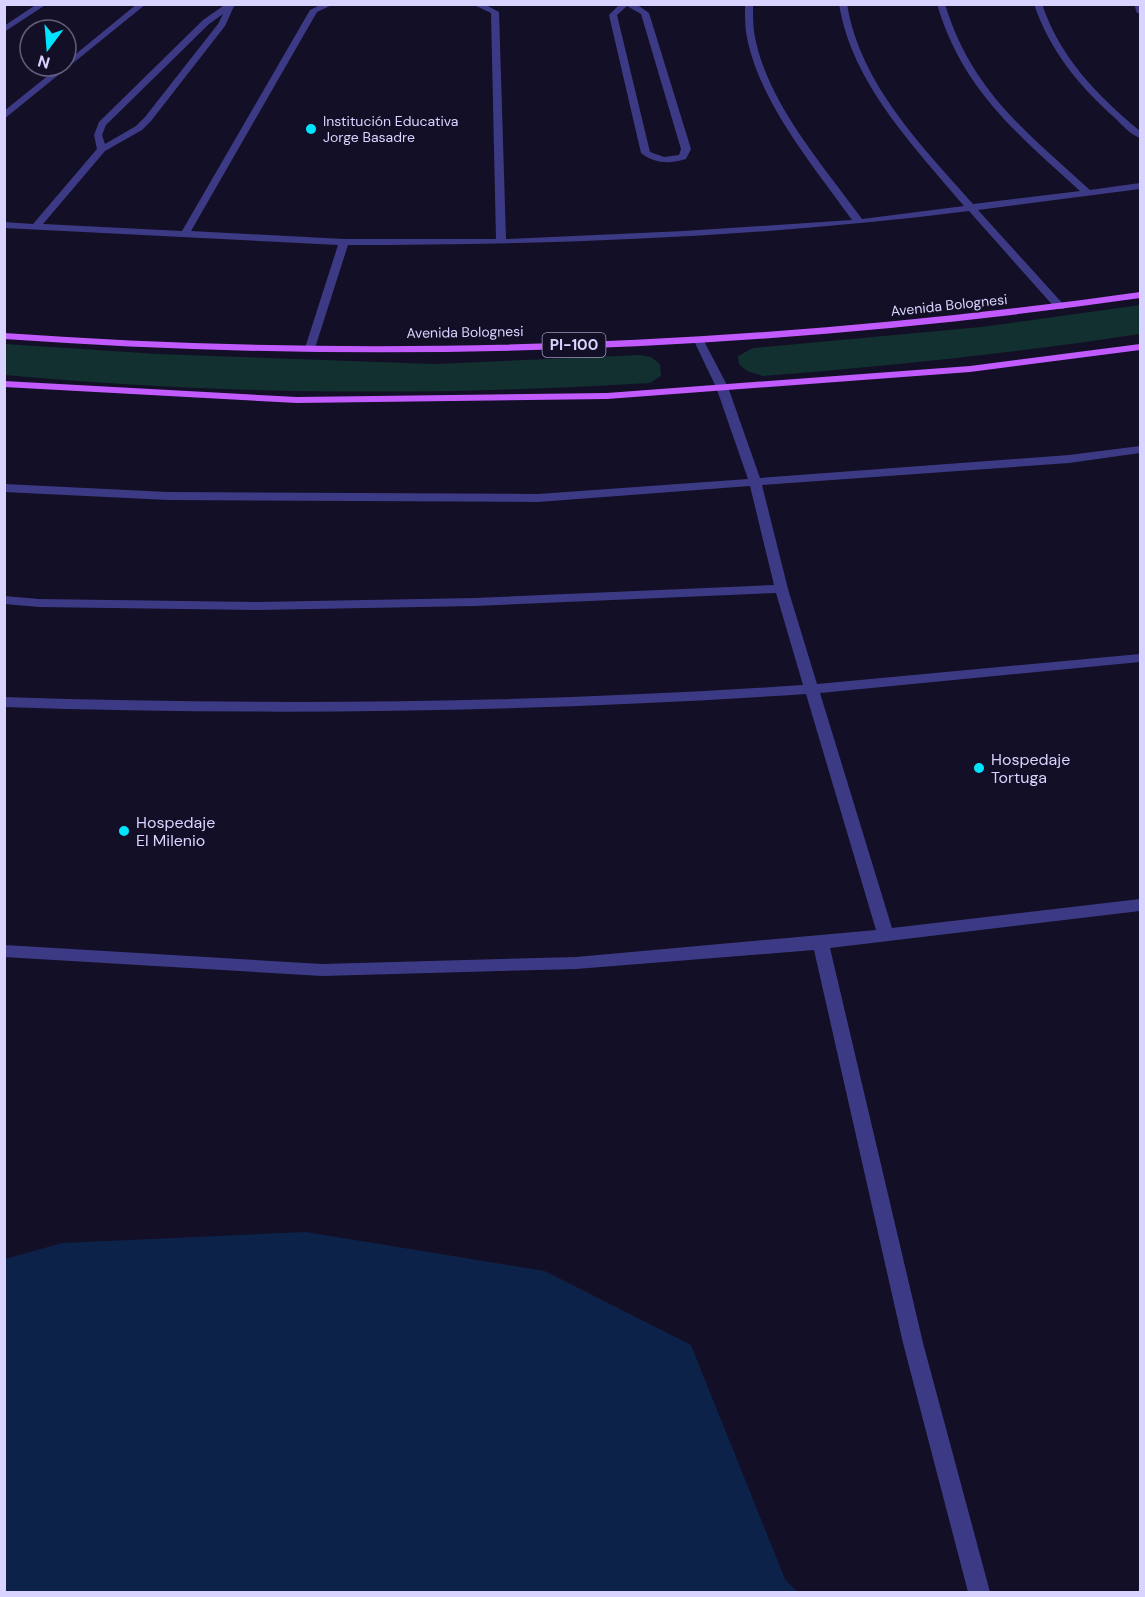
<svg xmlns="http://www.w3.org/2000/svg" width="1145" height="1597" viewBox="0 0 1145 1597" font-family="'DM Sans',sans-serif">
<rect width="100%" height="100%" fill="#130f26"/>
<g fill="#12302f">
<path d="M1140,305V334C1015,353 890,366 763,376L747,371L739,364L738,356L753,348L981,327Z"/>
<path d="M5,344L159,354L434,364L640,355L651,357L660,364L661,376L650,383C435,396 219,395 5,375Z"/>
</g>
<polygon fill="#0c2248" points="306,1232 545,1271 691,1345 785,1579 797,1592 5,1592 5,1259 62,1243"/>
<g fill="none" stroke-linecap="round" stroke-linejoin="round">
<g fill="#3d3a85" fill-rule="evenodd">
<polygon points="37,4 47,4 4,32 4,26"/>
<polygon points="137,4 146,4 4,119 4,111 60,66 66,66 66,62"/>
<path d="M226,4H235L225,26L151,121L142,130L105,151L43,224L182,231L310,10L322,4H334L317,12L191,231L344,239H496L491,13L472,4H484L499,12L506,239L684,231L852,220C813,165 757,100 746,32C745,23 745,14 745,4H753C753,14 753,23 754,32C765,100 822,164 862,219L964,206C914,146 852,84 839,4H847C860,84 922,146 973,204L1080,191C1017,134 962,89 937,4H945C971,90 1026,132 1090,190L1140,183V189L978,210L1064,305V309H1056L969,211C763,237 556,245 348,245L315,348L310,351L305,348L338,245L4,228V222L33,224L97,149L94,135L99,122L203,20ZM223,14L218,24L145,117L136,126L105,144L102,135L106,125L209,24Z"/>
<path d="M620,4H636L649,13L691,149L686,159C670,164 655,164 641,153L609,15ZM627,6L641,14L681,149L679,155L664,157L650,152L617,15Z"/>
<path d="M1034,4H1042C1060,58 1098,96 1140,131V138C1131,135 1122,125 1115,118C1079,86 1050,51 1034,4Z"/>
<polygon points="1134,4 1140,4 1140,13 1137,13"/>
<path d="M699,338L704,341L728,387L760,478L1069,455L1140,446V453L1069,463L762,485L788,589L817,684L1140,654V662L820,693L892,928L1140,899V911L830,948L923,1343L990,1592H968L903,1343L814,950L576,969L322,976L4,957V945L322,964L576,957L876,930L806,694C539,712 272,716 4,707V697C271,706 537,703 803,685L776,593L475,606L257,610L39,607L4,604V596L39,599L257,602L475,598L774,585L750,486L538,502L168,500L4,492V484L168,492L538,494L748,479L716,387L694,341Z"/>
</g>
<g fill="#c25bff" fill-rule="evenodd">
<path d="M1140,292V298C765,352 383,366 4,339V333C383,360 765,345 1140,292Z"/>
<polygon points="1140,344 1140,350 970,372 607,399 297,403 4,387 4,381 297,397 607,393 970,366"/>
</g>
</g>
<g fill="#00e5ff" stroke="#130f26" stroke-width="2">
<circle cx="311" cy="129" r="6"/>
<circle cx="979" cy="768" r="6"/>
<circle cx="124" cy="831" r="6"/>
</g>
<g text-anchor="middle" stroke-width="4.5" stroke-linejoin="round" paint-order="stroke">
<g font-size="14" fill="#d9d4ff" stroke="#130f26" text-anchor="start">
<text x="323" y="126">Institución Educativa<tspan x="323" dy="16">Jorge Basadre</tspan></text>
</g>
<g font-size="14" fill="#d9d4ff" stroke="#130f26">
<text transform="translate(949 305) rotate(-6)" y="5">Avenida Bolognesi</text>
<text transform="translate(465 332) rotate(-1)" y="5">Avenida Bolognesi</text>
</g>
<rect fill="#130f26" stroke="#9e99be" stroke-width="1.5" x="542.5" y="333" width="63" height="24" rx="4.5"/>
<g font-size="15" font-weight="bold" fill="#d9d4ff">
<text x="574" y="350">PI-100</text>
</g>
<g font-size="16" fill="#d9d4ff" stroke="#130f26" text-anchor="start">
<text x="991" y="765">Hospedaje<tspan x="991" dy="18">Tortuga</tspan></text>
<text x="136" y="828">Hospedaje<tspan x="136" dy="18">El Milenio</tspan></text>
</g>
</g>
<rect width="1145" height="1597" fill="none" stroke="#d9d4ff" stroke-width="12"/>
<g transform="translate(48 48) rotate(196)"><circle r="28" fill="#130f26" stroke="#625e7d" stroke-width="1.5"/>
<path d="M0-4.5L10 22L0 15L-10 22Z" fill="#00e5ff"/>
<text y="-9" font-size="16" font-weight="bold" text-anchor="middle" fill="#d9d4ff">N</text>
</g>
</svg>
